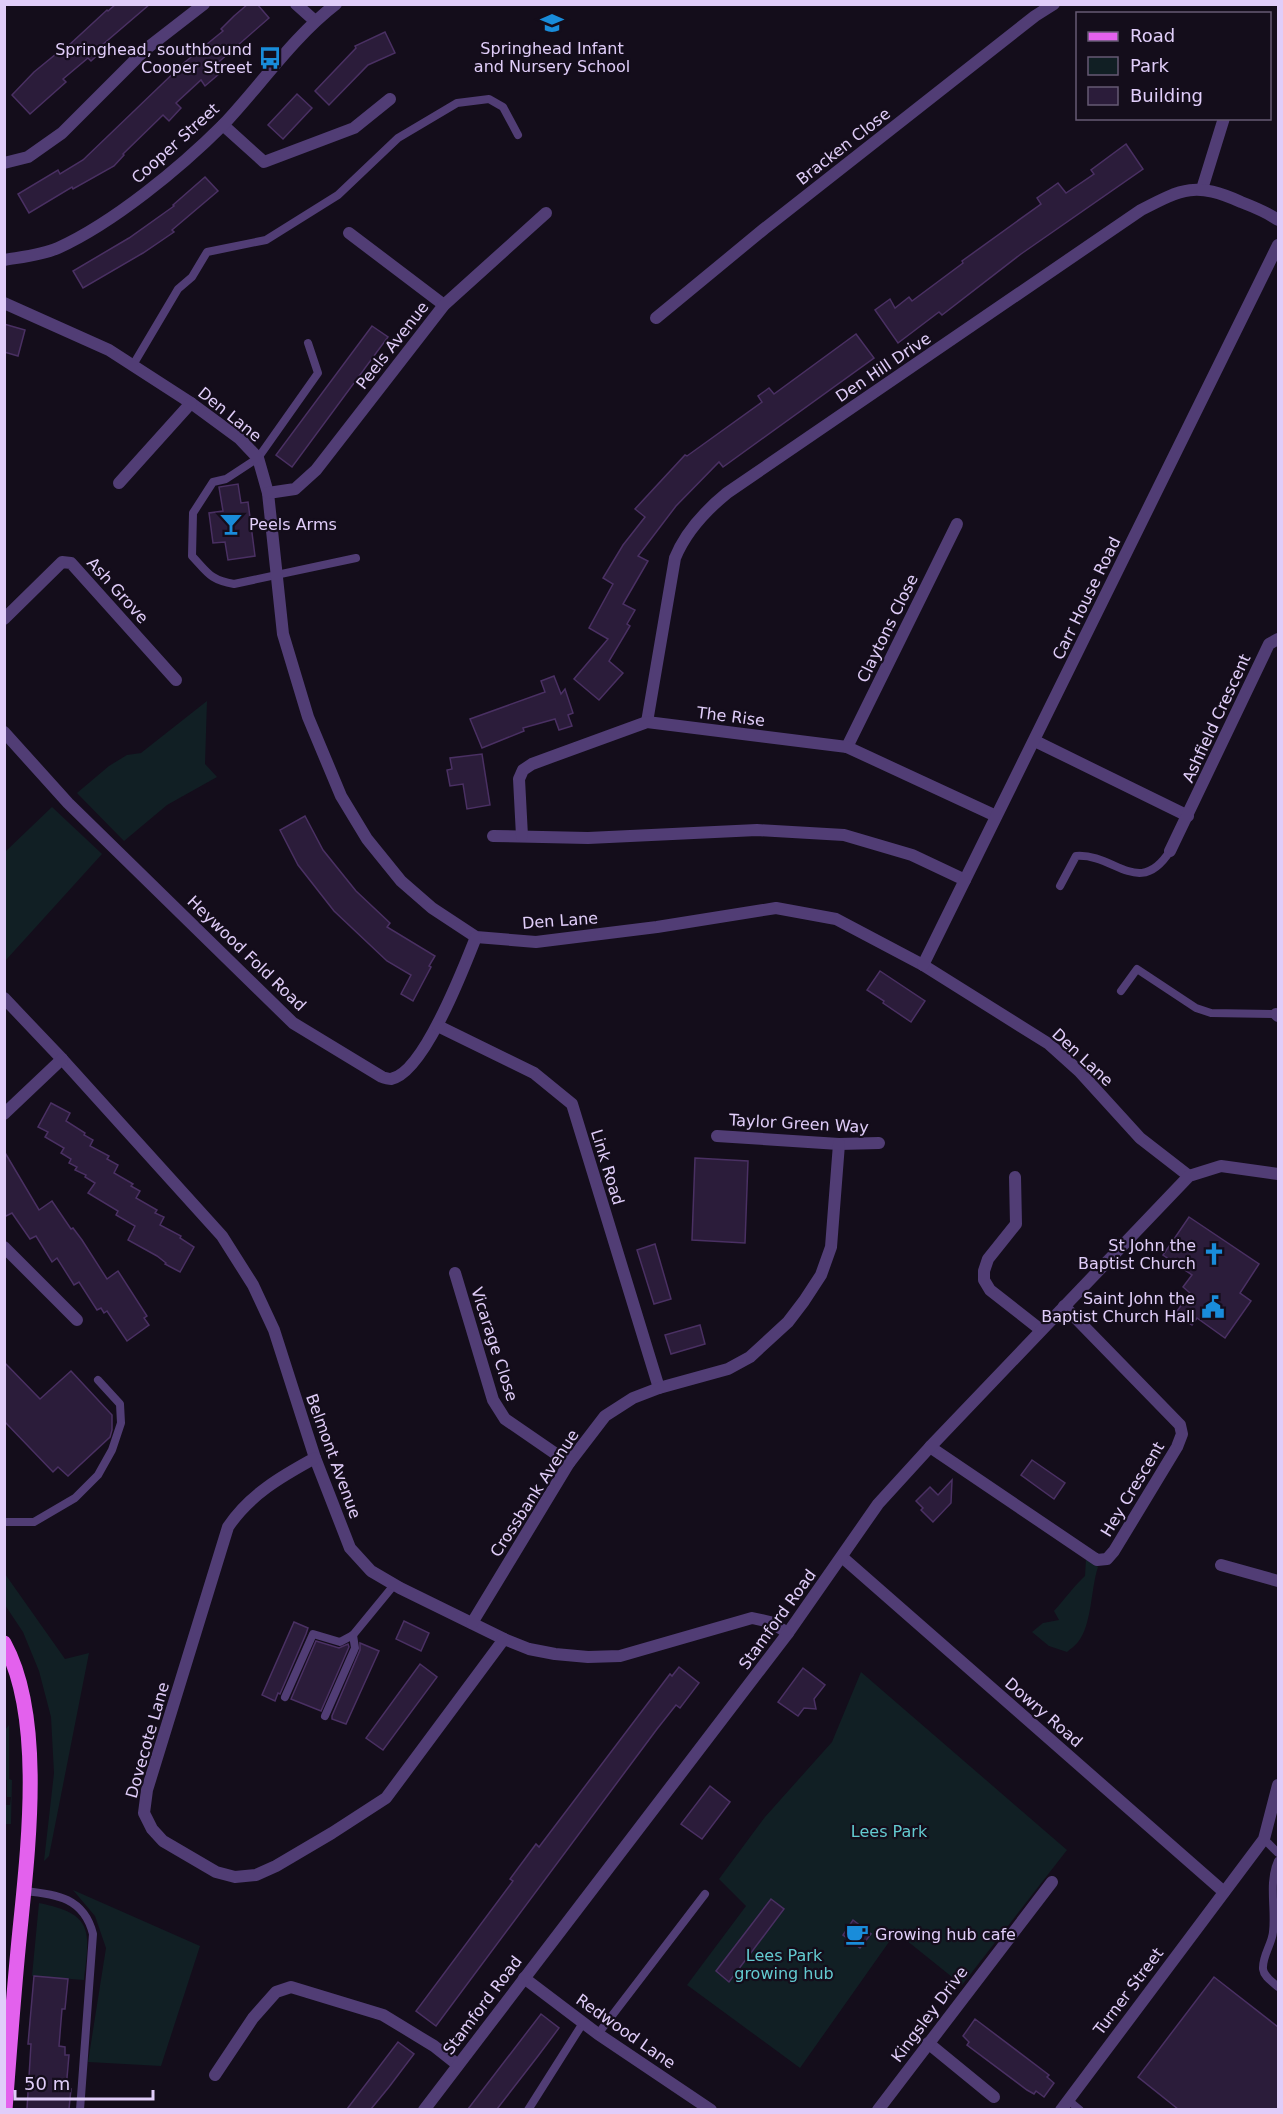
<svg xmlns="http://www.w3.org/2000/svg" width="1283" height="2114" viewBox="0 0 1283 2114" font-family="'DejaVu Sans',sans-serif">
<rect width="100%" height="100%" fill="#140d1b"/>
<g fill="#111f24">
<polygon points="207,701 205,764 217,777 167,805 124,841 77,793 109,766 127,755 141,753"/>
<polygon points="52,807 102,854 5,961 5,852"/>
<path d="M1086,1559L1098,1567C1091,1587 1092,1625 1078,1642C1075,1646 1070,1649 1067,1652L1049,1646L1032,1632L1043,1623L1059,1620L1054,1611C1065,1599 1073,1587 1085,1576Z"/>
<polygon points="5,1574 65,1659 89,1653 49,1856 44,1861 54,1773 51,1717 39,1671 23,1632 5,1605"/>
<polygon points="861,1672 1067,1850 962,1985 896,1932 800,2068 687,1985 746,1906 719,1879 765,1817 832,1742"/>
<polygon points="9,1725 9,1779 12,1780 11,1824 4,1824 6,1805 10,1805 11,1797 7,1797 7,1780 4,1779 5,1730"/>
<polygon points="73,1890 200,1946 161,2066 88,2062 106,1948 95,1916"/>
<path d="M39,1903C94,1914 90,1931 84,1980L32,1976Z"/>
</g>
<g fill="#2b1c3a" stroke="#4a3063" stroke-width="1.5">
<polygon points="116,4 150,4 101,46 104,49 91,61 88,58 63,79 66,82 30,114 12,95 34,72 67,45 68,46 107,10 108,11"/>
<polygon points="248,4 257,4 269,18 213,67 219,74 205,86 201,80 176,103 181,108 169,121 163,115 123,154 124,155 114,166 73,189 72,187 29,213 18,194 58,170 60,174 83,160 185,62 223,31 221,29 234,16"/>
<polygon points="385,32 395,53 368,65 329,105 315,91 356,48 355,46"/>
<polygon points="297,94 312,108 283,139 268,125"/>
<polygon points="1126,144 1143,169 1021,254 942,315 939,312 898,343 875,310 890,299 895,308 909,297 912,301 963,263 962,261 1041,204 1037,198 1058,183 1066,193 1094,174 1091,170"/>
<polygon points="205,177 218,191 172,230 174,232 143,253 83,288 73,271 129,238 174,206 173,205"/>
<polygon points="4,324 25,330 18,356 4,352"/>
<polygon points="372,326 388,337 292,467 276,455"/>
<polygon points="856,334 874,358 723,467 719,462 676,506 638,556 648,561 623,604 635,610 627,624 630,626 609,661 623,673 599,700 574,679 608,639 589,628 613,584 603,578 623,545 645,517 635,509 685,455 687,456 762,402 758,396 769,388 774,394"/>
<polygon points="238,484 241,503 248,502 255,556 228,560 225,542 213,543 209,513 223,511 219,487"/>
<polygon points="554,676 561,694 565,689 573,713 568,715 572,726 559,730 555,719 523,728 524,731 482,748 470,719 545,692 541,681"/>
<polygon points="482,754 490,805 467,809 463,784 450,786 447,770 452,769 450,758"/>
<polygon points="305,816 323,850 356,891 390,923 387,927 435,956 429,966 431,967 413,1001 401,994 411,975 387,961 334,911 298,865 280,830"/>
<polygon points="880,971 925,1001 911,1022 883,1003 884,1001 867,990"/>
<polygon points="51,1103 70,1113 66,1121 85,1133 84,1135 93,1140 90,1146 109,1156 107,1159 118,1165 114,1173 133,1184 131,1186 140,1191 136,1198 157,1210 155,1213 164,1217 160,1225 181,1236 180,1238 194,1247 180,1272 165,1264 166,1263 157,1256 128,1240 135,1226 116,1215 118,1211 88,1193 95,1183 85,1177 86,1175 75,1170 77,1167 69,1163 71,1159 61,1153 64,1148 45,1137 48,1132 38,1127"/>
<polygon points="4,1151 39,1210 52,1201 71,1229 73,1228 82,1240 107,1279 118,1271 147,1316 144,1318 149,1325 127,1341 107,1311 104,1313 101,1308 97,1310 79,1282 74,1285 57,1258 52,1262 36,1236 30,1239 12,1213 4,1217"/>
<polygon points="695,1158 748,1161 745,1243 692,1240"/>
<polygon points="1189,1217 1259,1264 1240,1293 1251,1301 1225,1338 1197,1318 1192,1325 1175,1314 1190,1293 1183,1287 1192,1275 1163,1255"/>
<polygon points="655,1244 671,1299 654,1304 637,1250"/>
<polygon points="700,1325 705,1344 671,1354 665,1335"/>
<polygon points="4,1362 40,1399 71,1371 112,1415 112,1430 110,1437 68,1476 58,1467 53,1472 4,1421"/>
<polygon points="1032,1460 1065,1483 1054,1499 1021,1475"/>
<polygon points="952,1480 951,1503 933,1522 921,1510 923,1508 916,1501 930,1487 938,1495"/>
<polygon points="404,1621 429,1633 421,1651 396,1639"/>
<polygon points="294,1622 308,1628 306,1634 280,1694 278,1693 275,1701 262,1695"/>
<polygon points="316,1641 339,1648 348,1644 349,1647 321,1711 291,1699"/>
<polygon points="360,1643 379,1651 346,1724 332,1719 332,1716 360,1650"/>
<polygon points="420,1664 437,1677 383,1750 366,1738"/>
<polygon points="679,1667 699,1683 680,1708 676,1705 657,1729 436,2026 416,2011 513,1881 510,1879 536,1844 539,1847 670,1674 672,1676"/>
<polygon points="803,1668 825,1685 814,1699 816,1709 804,1708 798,1716 778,1702"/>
<polygon points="710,1786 730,1802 702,1839 681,1824"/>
<polygon points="771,1899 784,1909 729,1982 716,1971"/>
<polygon points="853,1920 871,1934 860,1948 843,1935"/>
<polygon points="34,1976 68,1979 65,2009 62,2009 59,2046 65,2047 65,2055 69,2055 66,2089 71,2089 69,2109 27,2109 31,2044 28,2044"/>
<polygon points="1214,1977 1278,2027 1278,2109 1178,2109 1138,2077"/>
<polygon points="541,2014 559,2028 538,2056 497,2109 468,2109"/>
<polygon points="975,2019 1049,2075 1047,2077 1054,2083 1044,2097 1036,2091 1034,2094 1027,2090 967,2045 969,2042 963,2036"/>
<polygon points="398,2042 414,2054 389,2087 371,2109 347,2109"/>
</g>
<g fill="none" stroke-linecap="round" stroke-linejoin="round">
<g stroke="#513d75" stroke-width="8">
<path d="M308,343L318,373L258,458L226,479L213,482L193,513L192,556C208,573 210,580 234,584L356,558"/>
<polyline points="133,365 178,289 192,277 207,252 266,240 338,195 398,138 457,103 489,99 503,107 518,135"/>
<path d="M1060,886L1076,856C1115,853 1139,899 1170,851"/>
<polyline points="1121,991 1137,969 1196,1008 1211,1013 1276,1014"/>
<polyline points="4,1522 34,1522 75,1498 98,1475 112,1450 121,1423 120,1404 98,1380"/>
<polyline points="285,1697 313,1634 340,1642 353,1635 394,1585"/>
<polyline points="325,1716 355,1648 353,1635"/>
<polyline points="1264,1839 1278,1853"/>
<path d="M1278,1861C1268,1883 1276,1909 1273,1932C1272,1944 1262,1956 1263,1969C1264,1977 1273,1982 1278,1987"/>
<path d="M24,1891C57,1894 84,1898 93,1934L80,2110"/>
<polyline points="598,2034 705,1894"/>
<polyline points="1068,2100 1080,2110"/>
<polyline points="528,2110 583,2023"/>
</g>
<g stroke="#513d75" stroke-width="12">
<polyline points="296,4 315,21"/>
<polyline points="223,125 264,162 354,128 390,99"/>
<polyline points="4,163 28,157 62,133 146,49 204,4"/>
<polyline points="1202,189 1224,118"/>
<polyline points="349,233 444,305"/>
<polyline points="4,303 109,350 191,403 240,439 258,458 268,493 283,634 308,717 341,796 367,839 401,881 432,908 476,937 536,942 657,927 776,908 836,919 923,965 1049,1044 1079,1071 1140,1138 1189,1176"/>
<polyline points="656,318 764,229 1035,16 1054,4"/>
<polyline points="119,483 191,403"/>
<polyline points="268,493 295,489 316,470 444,305 546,213"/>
<polyline points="4,619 62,562 71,563 176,680"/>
<path d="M647,722L675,558C686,531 705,511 727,493L1141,210C1183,188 1196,182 1241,202C1254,207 1267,212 1278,220"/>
<path d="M4,732L68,803L293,1023L382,1077C384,1078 390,1079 391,1079C424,1073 464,967 476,937"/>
<polyline points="1035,741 1188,816"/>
<polyline points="847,747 957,524"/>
<polyline points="493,836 588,838 757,830 844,835 912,855 965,880"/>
<polyline points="522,836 519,779 523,770 532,764 647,722 847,747 996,816"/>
<polyline points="1170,851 1269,644 1278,639"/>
<polyline points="923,965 1278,245"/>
<polyline points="4,998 62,1059 222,1236 253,1285 274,1330 315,1458 350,1548 371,1571 400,1588 504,1639 529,1649 555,1654 588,1657 620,1656 752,1618 770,1622 788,1633"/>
<polyline points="1276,1014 1278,1016"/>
<polyline points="438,1026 534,1073 572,1104 659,1388"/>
<polyline points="4,1114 62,1059"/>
<polyline points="717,1136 839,1144 879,1143"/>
<polyline points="1015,1177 1016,1224 988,1259 984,1271 984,1280 990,1290 1041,1330"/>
<polyline points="4,1247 77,1320"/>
<polyline points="455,1273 493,1400 505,1419 569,1463"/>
<polyline points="930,1447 1097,1560 1107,1559 1114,1551 1177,1447 1182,1434 1180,1425 1064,1306"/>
<path d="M315,1458C282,1476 249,1495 228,1527L147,1790L144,1813L152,1829L163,1841L216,1872L235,1877L256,1875L276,1866L332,1833L386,1798L504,1639"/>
<polyline points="842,1557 1224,1892"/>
<polyline points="1221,1565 1278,1581"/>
<polyline points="472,1623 569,1463 605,1416 633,1398 659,1388 728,1369 750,1357 788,1322 804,1301 821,1275 831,1247 839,1144"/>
<polyline points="524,1978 598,2034 711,2110"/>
<polyline points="928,2043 994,2097"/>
<polyline points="215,2075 253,2018 276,1992 291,1987 383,2015 434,2046 458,2065"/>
<polyline points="878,2110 1052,1882"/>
<polyline points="1061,2110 1264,1839 1278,1785"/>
</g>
<g stroke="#513d75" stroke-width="12">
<path d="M4,260C21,257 42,255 58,248C113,223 180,168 223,125C261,85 292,38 336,4"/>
<polyline points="424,2110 788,1633 878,1504 930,1447 1189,1176 1221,1166 1278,1174"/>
</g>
<path stroke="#e361ed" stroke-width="15" d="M4,1643C47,1721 26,1864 18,1950C13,2003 9,2056 5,2110"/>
</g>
<defs>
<g id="school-bare" transform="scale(1.8)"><path d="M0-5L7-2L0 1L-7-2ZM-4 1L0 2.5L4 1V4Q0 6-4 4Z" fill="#198cda" stroke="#140d1b" stroke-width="2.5" paint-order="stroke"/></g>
<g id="bus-bare" transform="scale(1.8)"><path d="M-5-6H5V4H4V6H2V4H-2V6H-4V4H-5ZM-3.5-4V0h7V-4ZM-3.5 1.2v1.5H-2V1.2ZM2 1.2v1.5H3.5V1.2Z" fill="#198cda" stroke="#140d1b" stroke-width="2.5" paint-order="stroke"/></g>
<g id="bar-bare" transform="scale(1.8)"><path d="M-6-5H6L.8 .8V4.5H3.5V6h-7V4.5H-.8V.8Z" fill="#198cda" stroke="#140d1b" stroke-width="2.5" paint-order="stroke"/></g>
<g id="church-bare" transform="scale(1.8)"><path d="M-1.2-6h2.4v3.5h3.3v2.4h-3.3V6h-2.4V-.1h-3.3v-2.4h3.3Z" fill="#198cda" stroke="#140d1b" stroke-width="2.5" paint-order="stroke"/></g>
<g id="civic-bare" transform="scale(1.8)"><path d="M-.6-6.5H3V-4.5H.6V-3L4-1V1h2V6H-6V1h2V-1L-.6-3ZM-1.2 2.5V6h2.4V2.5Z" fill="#198cda" stroke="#140d1b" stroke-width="2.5" paint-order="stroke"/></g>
<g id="cafe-bare" transform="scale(1.8)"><path d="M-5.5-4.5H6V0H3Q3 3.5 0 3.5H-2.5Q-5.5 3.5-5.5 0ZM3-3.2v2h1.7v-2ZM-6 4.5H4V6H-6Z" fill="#198cda" stroke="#140d1b" stroke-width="2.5" paint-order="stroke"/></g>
</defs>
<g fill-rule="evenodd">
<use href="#school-bare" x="552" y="23"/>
<use href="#bus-bare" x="270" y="58"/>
<use href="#bar-bare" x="231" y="524"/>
<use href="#church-bare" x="1214" y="1254"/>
<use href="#civic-bare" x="1213" y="1307"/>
<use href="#cafe-bare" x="857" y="1934"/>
</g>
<g text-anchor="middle" stroke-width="4.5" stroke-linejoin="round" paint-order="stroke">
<g font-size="16" fill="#e0cdf9" stroke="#140d1b" text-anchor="end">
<text x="552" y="54" text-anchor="middle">Springhead Infant<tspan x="552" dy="18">and Nursery School</tspan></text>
<text x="252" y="55">Springhead, southbound<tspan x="252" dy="18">Cooper Street</tspan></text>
<text x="249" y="530" text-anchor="start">Peels Arms</text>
<text x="1196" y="1251">St John the<tspan x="1196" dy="18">Baptist Church</tspan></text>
<text x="1195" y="1304">Saint John the<tspan x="1195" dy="18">Baptist Church Hall</tspan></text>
<text x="875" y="1940" text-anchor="start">Growing hub cafe</text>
</g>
<g font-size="16" fill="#e0cdf9" stroke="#140d1b">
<text transform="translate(175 143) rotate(-42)" y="6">Cooper Street</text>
<text transform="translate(843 146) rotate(-38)" y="6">Bracken Close</text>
<text transform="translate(392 345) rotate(-52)" y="6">Peels Avenue</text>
<text transform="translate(883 367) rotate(-34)" y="6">Den Hill Drive</text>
<text transform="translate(230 414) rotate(39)" y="6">Den Lane</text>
<text transform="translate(118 590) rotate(48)" y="6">Ash Grove</text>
<text transform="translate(1086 598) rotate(-64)" y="6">Carr House Road</text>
<text transform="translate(887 628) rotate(-64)" y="6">Claytons Close</text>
<text transform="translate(731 716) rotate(7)" y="6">The Rise</text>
<text transform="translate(1216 718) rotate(-65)" y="6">Ashfield Crescent</text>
<text transform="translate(560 920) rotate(-4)" y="6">Den Lane</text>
<text transform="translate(247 953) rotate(44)" y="6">Heywood Fold Road</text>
<text transform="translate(1083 1057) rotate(43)" y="6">Den Lane</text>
<text transform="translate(799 1123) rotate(3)" y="6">Taylor Green Way</text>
<text transform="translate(608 1167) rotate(73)" y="6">Link Road</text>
<text transform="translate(495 1344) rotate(72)" y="6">Vicarage Close</text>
<text transform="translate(334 1456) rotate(70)" y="6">Belmont Avenue</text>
<text transform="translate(1132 1489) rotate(-59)" y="6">Hey Crescent</text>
<text transform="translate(534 1493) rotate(-57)" y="6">Crossbank Avenue</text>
<text transform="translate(777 1619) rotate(-54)" y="6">Stamford Road</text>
<text transform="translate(1044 1712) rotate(41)" y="6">Dowry Road</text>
<text transform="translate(147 1740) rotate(-74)" y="6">Dovecote Lane</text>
<text transform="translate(1128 1991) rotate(-53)" y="6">Turner Street</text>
<text transform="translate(482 2005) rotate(-53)" y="6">Stamford Road</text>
<text transform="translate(929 2014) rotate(-53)" y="6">Kingsley Drive</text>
<text transform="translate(626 2031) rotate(35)" y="6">Redwood Lane</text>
</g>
<g font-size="16" fill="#63cad0" stroke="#140d1b">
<text x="889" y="1837">Lees Park</text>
<text x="784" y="1961">Lees Park<tspan x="784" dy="18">growing hub</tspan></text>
</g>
</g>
<rect width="1283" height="2114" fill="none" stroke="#e0cdf9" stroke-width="12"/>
<rect x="1076" y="12" width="195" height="108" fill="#140d1b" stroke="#665a74" stroke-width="1.5"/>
<rect x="1088" y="32" width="30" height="9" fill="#e361ed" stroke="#665a74" stroke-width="1.5"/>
<text x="1130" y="42" font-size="18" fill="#e0cdf9">Road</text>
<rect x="1088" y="57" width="30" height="18" fill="#111f24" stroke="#665a74" stroke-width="1.5"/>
<text x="1130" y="72" font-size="18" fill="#e0cdf9">Park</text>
<rect x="1088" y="87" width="30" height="18" fill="#2b1c3a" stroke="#665a74" stroke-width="1.5"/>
<text x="1130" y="102" font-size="18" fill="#e0cdf9">Building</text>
<path d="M15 2090v9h138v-9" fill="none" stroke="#e0cdf9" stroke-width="3"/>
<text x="24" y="2090" font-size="18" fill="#e0cdf9" stroke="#140d1b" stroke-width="4.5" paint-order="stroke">50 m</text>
</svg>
